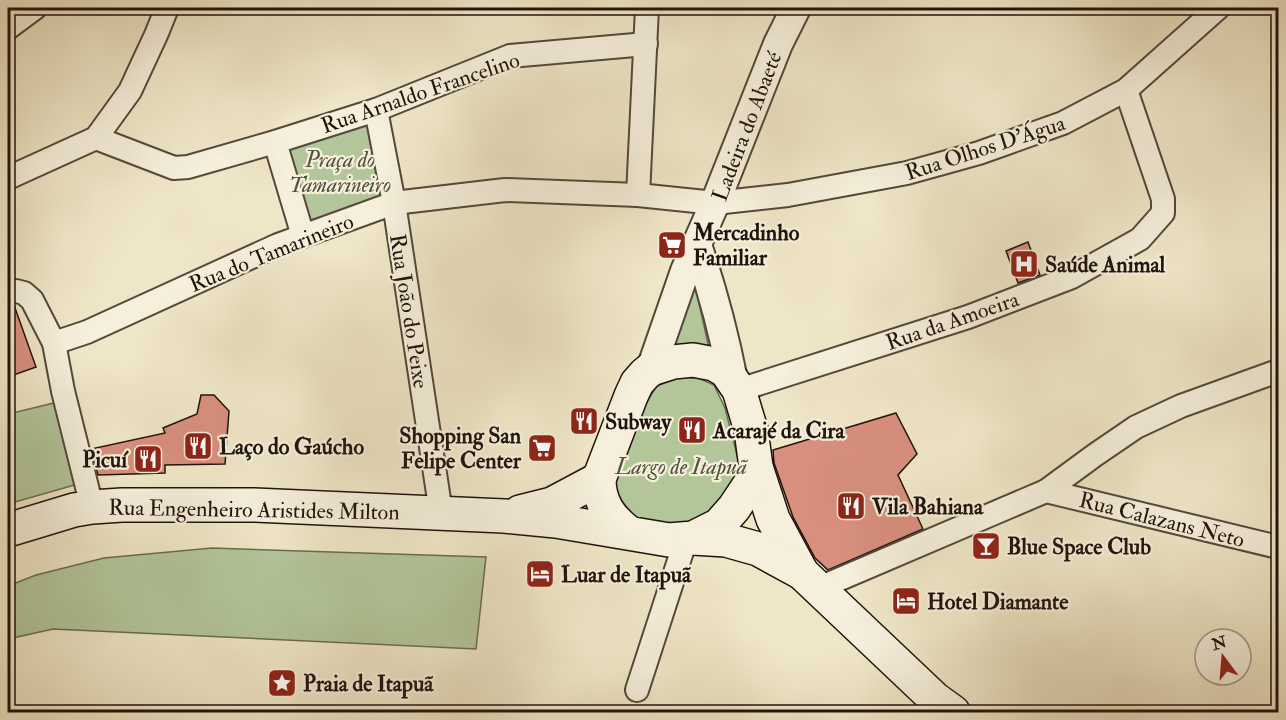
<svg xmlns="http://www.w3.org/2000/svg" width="1286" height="720" viewBox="0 0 1286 720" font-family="'IM FELL Double Pica',serif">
<rect width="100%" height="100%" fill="#efe6c7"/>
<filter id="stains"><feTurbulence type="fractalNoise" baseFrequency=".00333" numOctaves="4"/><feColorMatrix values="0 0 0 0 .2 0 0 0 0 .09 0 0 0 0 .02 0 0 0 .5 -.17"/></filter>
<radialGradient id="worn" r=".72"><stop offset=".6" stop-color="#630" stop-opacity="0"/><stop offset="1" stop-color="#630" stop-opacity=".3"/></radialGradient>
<g fill="#b2c69a" stroke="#696c53" stroke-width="1.5">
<polygon points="371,119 385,198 308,221 284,152"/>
<polygon points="694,281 711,357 661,356"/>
<polygon points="676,377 698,378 714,385 725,408 741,471 711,519 678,527 640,521 616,502 612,490 636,420 656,387"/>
<polygon points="54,403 78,484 8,504 8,414"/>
<polygon points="212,548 486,557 476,649 53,629 8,639 8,586 36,575 104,558"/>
</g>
<g fill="#d88f7e" stroke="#20130c" stroke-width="1.5">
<polygon points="1028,242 1040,275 1018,283 1006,251"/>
<polygon points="8,305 14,305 36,367 8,377"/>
<polygon points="201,395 214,395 229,411 225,464 165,465 165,473 98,475 91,449 165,433 163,428 197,414"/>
<polygon points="896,413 917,454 898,475 923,529 828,570 815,558 793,517 774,463 773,450"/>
</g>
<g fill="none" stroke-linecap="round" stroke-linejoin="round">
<g stroke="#54483b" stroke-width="26">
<g id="minor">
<polyline points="8,28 35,8"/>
<polyline points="376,110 394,203 441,513"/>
<polyline points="96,138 174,168 188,167 275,142 376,110 510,56 646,44"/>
<polyline points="275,142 303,236"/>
<polyline points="8,178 96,138 130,91 156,35 167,8"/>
<polyline points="638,195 647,8"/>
<polyline points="8,292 16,291 24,293 32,300 54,343 63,391 92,507"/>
<polyline points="54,343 87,332 278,245 394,203 505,190 638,195 715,203 788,195 907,173 979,153 1063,123 1126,90 1218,8"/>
<polyline points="739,390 968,317 1072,277 1140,239 1163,213 1163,199 1126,90"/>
<polyline points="1046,491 1278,547"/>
<polyline points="819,588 1046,491 1095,455 1136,427 1181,406 1278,371"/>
<polyline points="637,690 686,539"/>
</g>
</g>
<g stroke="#54483b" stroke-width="32">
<g id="tertiary">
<path d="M697,245C712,289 724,334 733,380"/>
<polyline points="651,369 685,271 715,203 778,44 796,8"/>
</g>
</g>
<g stroke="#20130c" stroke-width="36">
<g id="secondary">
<polyline points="756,467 773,519 802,573"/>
<polyline points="520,512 552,504 599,479"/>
<path d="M8,530L74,510L92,507L122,505H254L504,516L556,521L669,540L693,538L719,525L734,508L750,484L756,467L751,430L739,390L726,371L714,364L693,360L673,362L651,369L645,374L637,383L631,396L599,479C599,503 610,518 628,532"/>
<polyline points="693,538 726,540 758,549 802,573 935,699 953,712"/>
</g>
</g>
<use href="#minor" stroke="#f5efdb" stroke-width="22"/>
<use href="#tertiary" stroke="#f5efdb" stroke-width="28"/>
<use href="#secondary" stroke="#f5efdb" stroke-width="33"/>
</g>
<defs>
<g id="supermarket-square" transform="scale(1.5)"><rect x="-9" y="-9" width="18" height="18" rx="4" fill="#8f2418" stroke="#f5efdb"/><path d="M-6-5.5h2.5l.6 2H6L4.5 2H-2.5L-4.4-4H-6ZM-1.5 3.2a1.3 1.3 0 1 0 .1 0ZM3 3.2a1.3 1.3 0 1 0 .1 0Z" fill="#fff"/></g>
<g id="hospital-square" transform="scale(1.5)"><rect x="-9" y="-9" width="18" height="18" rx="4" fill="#8f2418" stroke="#f5efdb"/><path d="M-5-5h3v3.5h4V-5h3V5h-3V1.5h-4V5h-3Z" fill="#fff"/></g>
<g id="restaurant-square" transform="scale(1.5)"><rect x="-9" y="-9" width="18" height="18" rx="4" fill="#8f2418" stroke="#f5efdb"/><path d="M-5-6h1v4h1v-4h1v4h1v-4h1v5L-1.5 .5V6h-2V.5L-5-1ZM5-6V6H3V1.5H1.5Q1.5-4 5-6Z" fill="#fff"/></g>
<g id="bar-square" transform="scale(1.5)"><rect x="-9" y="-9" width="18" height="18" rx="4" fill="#8f2418" stroke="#f5efdb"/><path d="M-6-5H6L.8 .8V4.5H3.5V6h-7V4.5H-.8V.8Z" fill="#fff"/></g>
<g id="hotel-square" transform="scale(1.5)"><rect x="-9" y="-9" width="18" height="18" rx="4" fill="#8f2418" stroke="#f5efdb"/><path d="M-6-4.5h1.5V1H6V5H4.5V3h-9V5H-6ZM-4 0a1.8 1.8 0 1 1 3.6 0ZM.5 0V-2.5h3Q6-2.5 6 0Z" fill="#fff"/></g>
<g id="sight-square" transform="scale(1.5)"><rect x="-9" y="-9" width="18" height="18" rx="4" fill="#8f2418" stroke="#f5efdb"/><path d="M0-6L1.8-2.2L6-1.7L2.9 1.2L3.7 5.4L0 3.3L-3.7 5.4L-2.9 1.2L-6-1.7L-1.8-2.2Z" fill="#fff"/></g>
</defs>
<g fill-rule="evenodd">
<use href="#supermarket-square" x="672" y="245"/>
<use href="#hospital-square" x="1024" y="264"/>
<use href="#restaurant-square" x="584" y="421"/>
<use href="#restaurant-square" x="692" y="430"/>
<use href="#restaurant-square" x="198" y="446"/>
<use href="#supermarket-square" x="542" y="448"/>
<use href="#restaurant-square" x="148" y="459"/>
<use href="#restaurant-square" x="851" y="506"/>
<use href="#bar-square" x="986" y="546"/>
<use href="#hotel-square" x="540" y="574"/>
<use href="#hotel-square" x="906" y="601"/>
<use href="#sight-square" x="282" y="683"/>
</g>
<g text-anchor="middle" stroke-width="4.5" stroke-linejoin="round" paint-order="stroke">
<g font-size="22" fill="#20130c" stroke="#f5efdb">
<text transform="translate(420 92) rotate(-19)" y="8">Rua Arnaldo Francelino</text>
<text transform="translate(746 126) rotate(-69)" y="8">Ladeira do Abaeté</text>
<text transform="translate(985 147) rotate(-18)" y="8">Rua Olhos D'Água</text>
<text transform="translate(271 252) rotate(-22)" y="8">Rua do Tamarineiro</text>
<text transform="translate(410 311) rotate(81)" y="8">Rua João do Peixe</text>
<text transform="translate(952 320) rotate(-19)" y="8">Rua da Amoeira</text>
<text transform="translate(254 509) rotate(1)" y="8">Rua Engenheiro Aristides Milton</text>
<text transform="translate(1162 519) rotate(14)" y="8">Rua Calazans Neto</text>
</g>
<g font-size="22" font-style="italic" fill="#53523e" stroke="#f5efdb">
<text x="340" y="167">Praça do<tspan x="340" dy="25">Tamarineiro</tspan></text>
<text x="681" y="474">Largo de Itapuã</text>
</g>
<g font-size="22" font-weight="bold" fill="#20130c" stroke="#f5efdb" text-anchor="start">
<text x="693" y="240">Mercadinho<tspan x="693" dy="25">Familiar</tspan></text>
<text x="1045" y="272">Saúde Animal</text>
<text x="605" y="429">Subway</text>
<text x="713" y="438">Acarajé da Cira</text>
<text x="521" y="443" text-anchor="end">Shopping San<tspan x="521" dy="25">Felipe Center</tspan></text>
<text x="219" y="454">Laço do Gaúcho</text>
<text x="127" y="467" text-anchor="end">Picuí</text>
<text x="872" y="514">Vila Bahiana</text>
<text x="1007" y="554">Blue Space Club</text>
<text x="561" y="582">Luar de Itapuã</text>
<text x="927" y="609">Hotel Diamante</text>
<text x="303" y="691">Praia de Itapuã</text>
</g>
</g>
<rect width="1286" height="720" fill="none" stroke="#efe6c7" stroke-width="30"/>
<rect x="9" y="9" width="1268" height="702" fill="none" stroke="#20130c" stroke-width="3"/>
<rect x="15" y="15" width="1256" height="690" fill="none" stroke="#20130c" stroke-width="1.5"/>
<g transform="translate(1223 657) rotate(344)"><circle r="28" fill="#f5efdb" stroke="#a09788" stroke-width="1.5"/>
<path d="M0-4.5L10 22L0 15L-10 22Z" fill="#8f2418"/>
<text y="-9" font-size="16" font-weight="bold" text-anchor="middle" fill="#20130c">N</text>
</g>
<rect width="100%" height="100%" filter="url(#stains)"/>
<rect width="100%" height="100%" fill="url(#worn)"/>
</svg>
